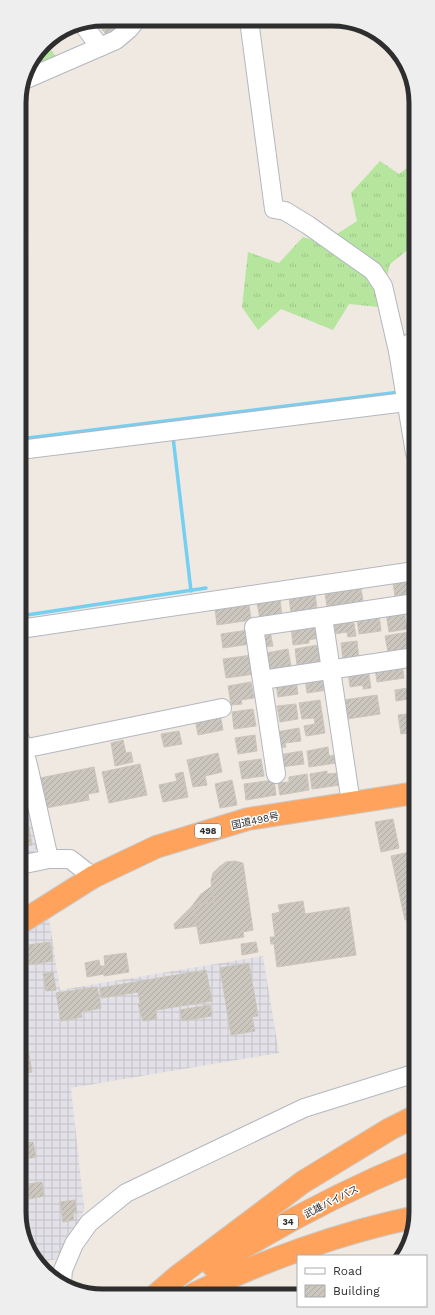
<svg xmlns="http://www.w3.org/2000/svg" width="435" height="1315" viewBox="0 0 435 1315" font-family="'Work Sans','Noto Sans JP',sans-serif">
<defs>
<pattern id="industrial-grid" width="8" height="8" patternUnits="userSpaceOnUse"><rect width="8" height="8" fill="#e3e1e8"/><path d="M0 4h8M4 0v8" fill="none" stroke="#c3c1c7"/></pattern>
<pattern id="grass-tufts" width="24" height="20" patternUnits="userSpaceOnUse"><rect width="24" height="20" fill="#b6e59e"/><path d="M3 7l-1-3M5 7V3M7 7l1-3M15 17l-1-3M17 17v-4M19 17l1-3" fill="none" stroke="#9dc588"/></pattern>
<pattern id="garden-furrows" width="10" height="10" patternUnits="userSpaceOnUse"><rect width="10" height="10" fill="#b6e59e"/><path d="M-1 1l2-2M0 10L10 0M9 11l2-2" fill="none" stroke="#9dc588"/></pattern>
<pattern id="building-hatch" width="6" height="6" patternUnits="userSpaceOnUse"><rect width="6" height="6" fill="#cbc7bf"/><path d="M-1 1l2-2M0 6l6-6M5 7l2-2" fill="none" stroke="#afaba4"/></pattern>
</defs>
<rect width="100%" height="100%" fill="#efe9e1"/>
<g fill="url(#industrial-grid)">
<polygon points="20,768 39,847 33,853 20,856"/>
<polygon points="49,918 60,990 263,956 279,1053 71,1088 84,1208 79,1225 59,1259 38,1262 21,1228 20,937"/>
</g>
<polygon fill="url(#grass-tufts)" points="380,161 399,174 415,162 415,195 408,208 415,219 415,244 390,264 379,307 349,304 333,330 281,309 258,330 242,307 248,252 279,263 303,237 323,243 357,221 351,193"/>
<polygon fill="url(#garden-furrows)" points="46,42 58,60 26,72 28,65"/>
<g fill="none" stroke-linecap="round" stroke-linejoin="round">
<g stroke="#75cff0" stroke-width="3.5">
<polyline points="173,437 191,591"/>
<polyline points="20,439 400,392"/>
<polyline points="20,616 206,588"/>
</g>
</g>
<g fill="url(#building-hatch)" stroke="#cbc5ba">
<polygon points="104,19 129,19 108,37 99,25 105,21"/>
<polygon points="75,24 57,39 54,36 71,25"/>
<polygon points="413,580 415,593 395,596 393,583"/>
<polygon points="361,588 363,601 327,606 325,593"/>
<polygon points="315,593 317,609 291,613 289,597"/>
<polygon points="280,600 282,616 260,619 257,603"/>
<polygon points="249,604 251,620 217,625 215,609"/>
<polygon points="415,609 415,626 410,627 407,610"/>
<polygon points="404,611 407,629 389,632 386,613"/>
<polygon points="379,615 381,631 359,634 357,619"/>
<polygon points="353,618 356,636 348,637 347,632 334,634 332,621"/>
<polygon points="316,624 319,638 309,640 309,643 293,645 291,627"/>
<polygon points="248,630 250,644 223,648 221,634"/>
<polygon points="270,631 273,646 264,647 261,632"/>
<polygon points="409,632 411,648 388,652 385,636"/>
<polygon points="357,641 359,659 343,661 341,643"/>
<polygon points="318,645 320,662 297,665 295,649"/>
<polygon points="288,649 291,666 268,669 266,653"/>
<polygon points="252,655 255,674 226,678 223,659"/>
<polygon points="402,664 404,678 377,682 375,668"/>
<polygon points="368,669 371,688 363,689 363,685 350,687 348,672"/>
<polygon points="325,676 327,690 307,693 305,679"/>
<polygon points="296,680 298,694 278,697 276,683"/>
<polygon points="251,682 254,698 241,700 242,704 231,705 228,686"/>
<polygon points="415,687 415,698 396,701 395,690"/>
<polygon points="377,695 380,714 347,719 344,700"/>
<polygon points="320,700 325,733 306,736 304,726 315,724 314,718 302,719 299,703"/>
<polygon points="296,704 298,719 280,722 277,706"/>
<polygon points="253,709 256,726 234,729 232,712"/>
<polygon points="415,713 415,732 401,734 398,715"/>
<polygon points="220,714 223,730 198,735 195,719"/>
<polygon points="299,728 301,741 285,743 286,747 278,748 276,732"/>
<polygon points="179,731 182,744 164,747 161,734"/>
<polygon points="255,735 257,751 238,754 235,738"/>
<polygon points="123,740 126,753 131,752 133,762 115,766 111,743"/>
<polygon points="328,747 329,756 335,755 336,763 309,767 307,751"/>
<polygon points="302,751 304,764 281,767 279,755"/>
<polygon points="218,753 222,772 205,776 207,785 193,787 187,760"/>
<polygon points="261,759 264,776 242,779 239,762"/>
<polygon points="140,764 147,795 109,803 102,772"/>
<polygon points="94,767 99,792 88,794 89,800 46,808 40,778"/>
<polygon points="327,771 327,774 338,773 340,785 312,789 310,774"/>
<polygon points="183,772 188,797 163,802 159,785 177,781 175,774"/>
<polygon points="307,774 309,790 280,795 278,783 289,782 289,777"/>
<polygon points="232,780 237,805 220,808 215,784"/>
<polygon points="274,780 276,795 246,800 244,784"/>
<polygon points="26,810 32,845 20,847 20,811"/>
<polygon points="393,819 399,848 381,852 375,822"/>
<polygon points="415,851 415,918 405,920 391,856"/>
<polygon points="235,861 243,863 253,930 243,932 244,937 200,944 193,905 214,902 211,881 213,873 219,867 226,862"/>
<polygon points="212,886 214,902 193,905 197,926 175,929 174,924 192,906 201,894"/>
<polygon points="303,901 305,914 349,907 356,955 277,967 274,944 271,944 270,937 275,937 272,914 280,912 278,905"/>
<polygon points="50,942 53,961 20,966 20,946"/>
<polygon points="256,942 258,952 242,955 241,944"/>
<polygon points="126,953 129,972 104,976 104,974 87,977 85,963 99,960 100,966 105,966 104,956"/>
<polygon points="249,963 258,1016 252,1017 255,1031 231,1035 220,968"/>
<polygon points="206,970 212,1001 156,1010 157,1019 143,1021 138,1004 140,1004 138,992 102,998 100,988"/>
<polygon points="53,972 56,990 46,991 43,974"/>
<polygon points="97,987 101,1008 81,1012 82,1017 61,1021 56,993"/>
<polygon points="210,1005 212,1016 182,1021 180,1010"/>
<polygon points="26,1037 32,1072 22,1074 20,1038"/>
<polygon points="20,1135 22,1144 33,1142 36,1157 20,1160"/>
<polygon points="42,1182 44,1196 24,1200 25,1204 21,1205 21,1185"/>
<polygon points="75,1200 77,1213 73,1213 74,1220 63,1222 60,1202"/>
</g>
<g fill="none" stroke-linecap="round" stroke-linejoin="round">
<g stroke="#b4b7c1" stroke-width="20">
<g id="minor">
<polyline points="249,20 274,209 285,211 308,225 373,271 383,286 398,351"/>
<polyline points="82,23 100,47"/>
<polyline points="24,80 116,40 129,29 137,19"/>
<polyline points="415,340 398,351 415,453"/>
<polyline points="20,450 406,402"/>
<polyline points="323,617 351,803"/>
<polyline points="20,629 415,571"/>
<polyline points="262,680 415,657"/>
<polyline points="20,739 28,765 49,859"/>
<polyline points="23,749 222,708"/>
<polyline points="276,774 254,627 415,603"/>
<polyline points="20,865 49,859 70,859 93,877"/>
<polyline points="62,1282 63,1270 74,1244 89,1223 126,1193 304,1108 416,1073"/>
</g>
</g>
<g stroke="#c9c9c9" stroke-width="24">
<g id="highway">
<polyline points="20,923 93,877 156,847 248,819 415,793"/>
<path d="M213,1266C277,1226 345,1190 416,1161"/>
<polyline points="157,1294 178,1276 303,1182 390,1129 416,1116"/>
<path d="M194,1294C262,1261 342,1232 416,1217"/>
</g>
</g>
<use href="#minor" stroke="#fff" stroke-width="18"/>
<use href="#highway" stroke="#ffa35c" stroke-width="22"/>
</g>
<g text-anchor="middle" stroke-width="3" stroke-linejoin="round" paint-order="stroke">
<g fill="#fff" stroke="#6d6d6d" stroke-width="1">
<rect x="195" y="824" width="26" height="14" rx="3"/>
<rect x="278" y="1215" width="20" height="14" rx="3"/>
</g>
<g font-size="9" font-weight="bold" fill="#2e2e2e">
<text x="208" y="834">498</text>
<text x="288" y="1225">34</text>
</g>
<g font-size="10" fill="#2e2e2e" stroke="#fff">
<text transform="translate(255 820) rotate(-12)" y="4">国道498号</text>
<text transform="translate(331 1201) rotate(-27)" y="4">武雄バイパス</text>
</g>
</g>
<path d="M0 0H435V1315H0ZM103 26H332A77 77 0 0 1 409 103V1212A77 77 0 0 1 332 1289H103A77 77 0 0 1 26 1212V103A77 77 0 0 1 103 26Z" fill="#eee" fill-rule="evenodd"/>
<path fill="none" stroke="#2e2e2e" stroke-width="5" d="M103 26H332A77 77 0 0 1 409 103V1212A77 77 0 0 1 332 1289H103A77 77 0 0 1 26 1212V103A77 77 0 0 1 103 26Z"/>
<rect x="297" y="1255" width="130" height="52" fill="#ffffff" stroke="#ababab"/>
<rect x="305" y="1268" width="20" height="6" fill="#ffffff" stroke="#ababab"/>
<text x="333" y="1275" font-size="12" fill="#2e2e2e">Road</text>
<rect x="305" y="1285" width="20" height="12" fill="url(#building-hatch)" stroke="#ababab"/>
<text x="333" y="1295" font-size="12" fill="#2e2e2e">Building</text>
</svg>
